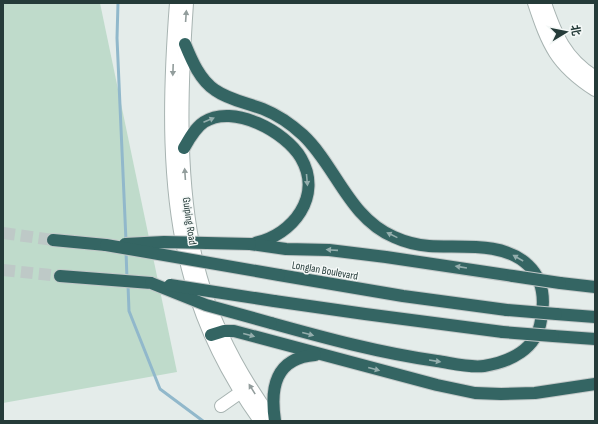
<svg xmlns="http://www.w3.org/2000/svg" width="598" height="424" viewBox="0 0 598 424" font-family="'Sofia Sans Condensed','Noto Sans SC',sans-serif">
<rect width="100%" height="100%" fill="#e4ecea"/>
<polygon fill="#bfdbcb" points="3,3 100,3 177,372 3,403"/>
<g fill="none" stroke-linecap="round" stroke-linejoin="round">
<g stroke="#91b8cb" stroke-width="3">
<polyline points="118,3 117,38 126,241"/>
<polyline points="126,251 127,279"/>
<polyline points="128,285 129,311 160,389 203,421"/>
</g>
<g stroke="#bec9c7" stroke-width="12" stroke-dasharray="12 6" stroke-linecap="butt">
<polyline points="3,233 53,240"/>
<polyline points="3,270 60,276"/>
</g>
<g stroke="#a7b3b1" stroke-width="14">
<g id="minor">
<path d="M176,3C169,93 166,193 191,280C205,331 230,379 260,421"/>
<path d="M187,3C181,90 177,193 201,278C216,330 242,378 274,421"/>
<path d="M534,3C548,45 556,65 595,90"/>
<path d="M545,3C556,35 565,58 595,77"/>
<polyline points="221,406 241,392"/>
</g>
</g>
<g stroke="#c2c8c8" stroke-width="14">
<g id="highway">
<path d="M185,44C192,61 200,80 215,90C229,100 247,103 263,109C278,115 291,124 303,135C336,166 349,218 394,237C405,242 417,245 429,246C460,248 503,241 528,265C544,280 545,300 541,320C537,349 510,362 484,366C469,368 451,363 437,361C380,353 325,338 271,323"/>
<path d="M184,148C189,139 195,128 204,122C233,103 286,132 301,158C323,196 293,235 255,243"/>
<polyline points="53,240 106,245"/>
<polyline points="250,244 286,249 329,250 386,257 513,276"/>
<polyline points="279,275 403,296 507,310"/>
<polyline points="60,276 151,283"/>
<polyline points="560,283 595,287"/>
<polyline points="274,301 365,314 503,332"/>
<polyline points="556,314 595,317"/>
<polyline points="211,335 224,331 234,331 437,385 475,393 501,394 535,393 595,384"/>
<polyline points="553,336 595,339"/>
<path d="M275,421C270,388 275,358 315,355"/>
</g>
</g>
<use href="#minor" stroke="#fff" stroke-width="12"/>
<use href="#highway" stroke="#346563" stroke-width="12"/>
<g stroke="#c2c8c8" stroke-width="14" stroke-linecap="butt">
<g id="highway-bridge">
<polyline points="125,244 164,242 250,244"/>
<polyline points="106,245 279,275"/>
<polyline points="513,276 560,283"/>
<polyline points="151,283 206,305 271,323"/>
<polyline points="170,285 274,301"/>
<polyline points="507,310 556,314"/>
<polyline points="503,332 553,336"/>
</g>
</g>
<use href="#highway-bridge" stroke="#346563" stroke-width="12"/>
</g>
<defs><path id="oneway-solid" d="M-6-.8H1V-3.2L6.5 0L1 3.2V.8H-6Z"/></defs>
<g fill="#929d9c">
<use href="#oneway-solid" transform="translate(186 16) rotate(-86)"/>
<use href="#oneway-solid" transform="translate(173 70) rotate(92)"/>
<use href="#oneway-solid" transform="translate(185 174) rotate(-94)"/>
<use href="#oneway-solid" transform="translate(252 389) rotate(-122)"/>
</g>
<g fill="#94aead">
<use href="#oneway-solid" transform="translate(209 120) rotate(-23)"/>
<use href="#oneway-solid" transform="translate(307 180) rotate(85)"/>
<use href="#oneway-solid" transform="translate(392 235) rotate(-154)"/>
<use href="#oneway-solid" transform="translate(332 250) rotate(-176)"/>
<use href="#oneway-solid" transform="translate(518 258) rotate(-150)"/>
<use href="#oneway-solid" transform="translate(461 267) rotate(-171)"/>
<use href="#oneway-solid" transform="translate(308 334) rotate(15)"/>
<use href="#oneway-solid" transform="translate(249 335) rotate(15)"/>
<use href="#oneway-solid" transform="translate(435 361) rotate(9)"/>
<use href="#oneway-solid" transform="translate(374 369) rotate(15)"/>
</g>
<g text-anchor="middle" stroke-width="3" stroke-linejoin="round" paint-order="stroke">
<g font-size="11" fill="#253b39" stroke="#f4f8f7">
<text transform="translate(190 221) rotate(82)" y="4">Guiping Road</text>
<text transform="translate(325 270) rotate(10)" y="4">Longlan Boulevard</text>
</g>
</g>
<rect width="598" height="424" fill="none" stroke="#253b39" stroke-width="8"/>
<g transform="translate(566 32) rotate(80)" stroke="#f4f8f7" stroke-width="3" paint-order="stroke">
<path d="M0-3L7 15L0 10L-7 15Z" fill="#253b39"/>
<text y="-6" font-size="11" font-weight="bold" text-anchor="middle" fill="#253b39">北</text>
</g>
</svg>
